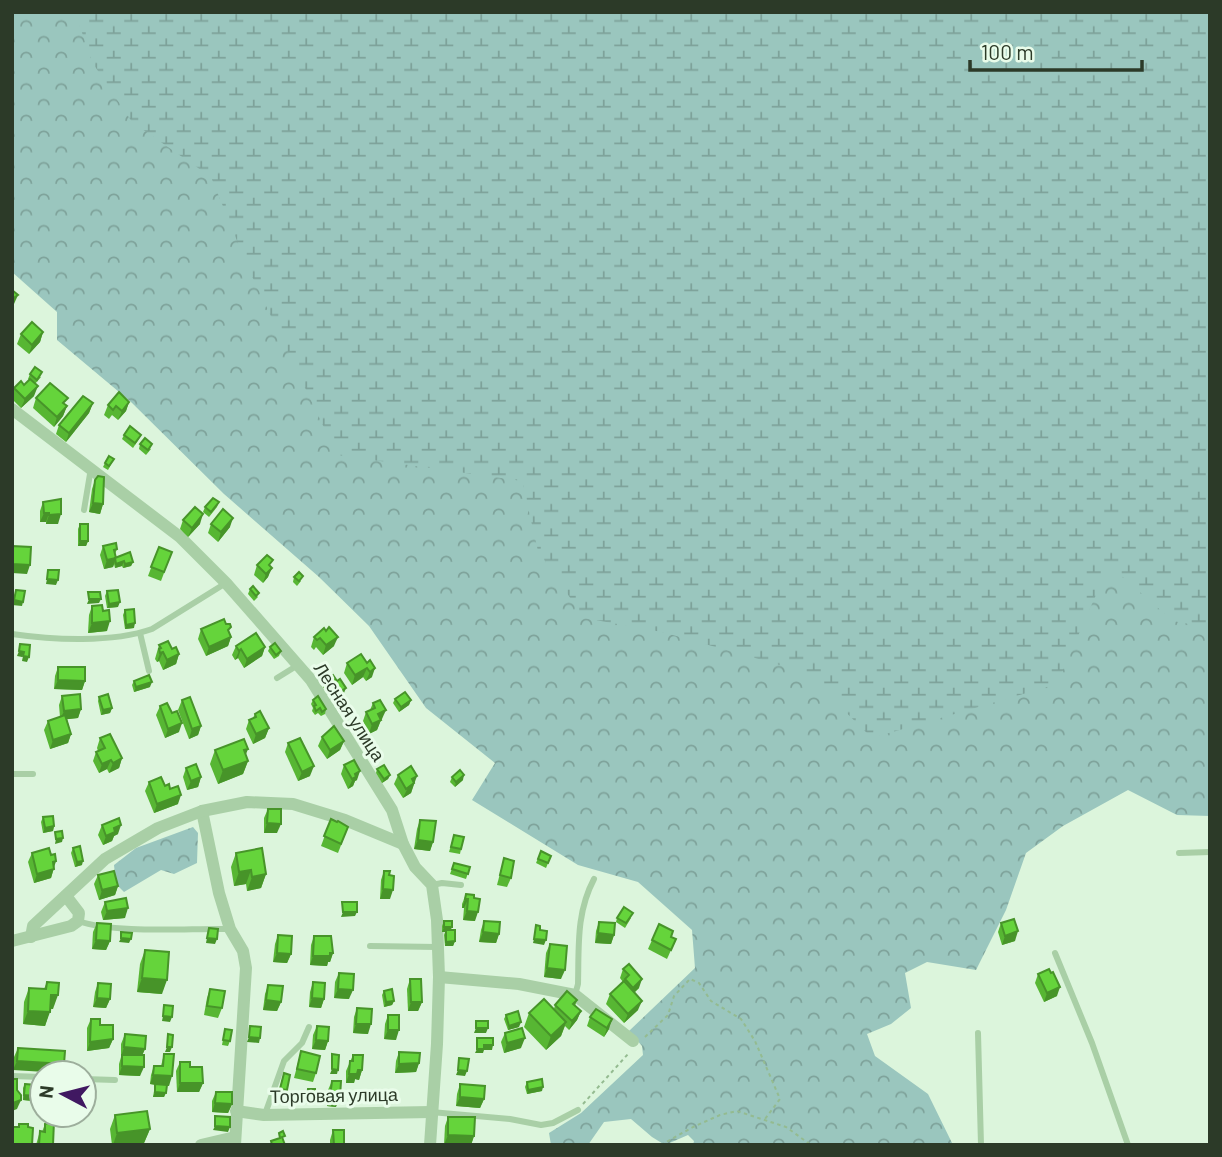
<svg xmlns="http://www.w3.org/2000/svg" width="1222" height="1157" viewBox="0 0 1222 1157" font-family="Barlow,sans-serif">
<defs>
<pattern id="forest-crowns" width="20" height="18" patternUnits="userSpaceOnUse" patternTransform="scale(1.75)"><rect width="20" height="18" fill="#9ac6be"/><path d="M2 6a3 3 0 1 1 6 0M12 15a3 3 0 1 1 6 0" fill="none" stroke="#7ea29a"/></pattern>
<pattern id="wetland-marsh" width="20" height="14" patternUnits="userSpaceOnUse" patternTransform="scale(1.75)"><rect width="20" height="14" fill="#9ac6be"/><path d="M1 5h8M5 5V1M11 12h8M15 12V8" fill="none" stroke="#7ea29a"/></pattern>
</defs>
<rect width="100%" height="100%" fill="#dcf5dc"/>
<g fill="url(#forest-crowns)">
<polygon points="12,12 97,12 1210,564 1210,816 1177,815 1128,790 1063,826 1026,853 1006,910 976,970 927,962 905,973 911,1008 891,1024 867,1034 875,1056 928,1094 953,1145 693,1145 694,1141 688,1135 665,1145 652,1137 631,1119 604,1122 588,1145 551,1145 549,1133 581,1113 643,1055 642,1046 629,1031 695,968 692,930 638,882 578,865 472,800 495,763 426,708 369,626 319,577 224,494 131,402 57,340 57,312 12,272"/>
<polygon points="193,827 198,833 197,863 174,874 161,870 124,892 116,884 114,865 136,848"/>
</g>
<polygon fill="url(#wetland-marsh)" points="75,12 1210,12 1210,628 1173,621 1109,565 1057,684 872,738 805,672 662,632 584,618 538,551 522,481 337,455 249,270 211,177 132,122 92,62"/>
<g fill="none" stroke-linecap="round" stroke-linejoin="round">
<g stroke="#94bb90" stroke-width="2" stroke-dasharray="3.5 3.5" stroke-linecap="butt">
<polyline points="645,1037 668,1015 674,996 690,979 699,983 711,1001 741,1019 755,1041 780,1099 765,1119"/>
<polyline points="583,1104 628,1054"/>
<polyline points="661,1145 693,1127 720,1115 737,1111 786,1127 811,1145"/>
</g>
<g stroke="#a9cfa6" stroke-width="6">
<polyline points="84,510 91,468"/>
<polyline points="140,633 149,671"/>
<path d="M12,634C53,640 112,643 152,629L226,583"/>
<polyline points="277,678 298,665"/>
<polyline points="12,774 33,774"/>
<polyline points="1179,853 1210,852"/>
<polyline points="432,885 442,883 461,885"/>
<path d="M78,921C116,934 189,928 230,929"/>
<polyline points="370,946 437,947"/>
<polyline points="1055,953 1092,1043 1128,1145"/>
<path d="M575,995L578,984C579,947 576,913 594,879"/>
<polyline points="978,1033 981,1145"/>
<polyline points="12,1076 42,1077"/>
<polyline points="84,1079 115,1080"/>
<polyline points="431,1112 510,1119 541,1125 553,1123 578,1110"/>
<polyline points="265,1114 284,1061 302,1043 309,1027"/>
</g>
<g stroke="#a9cfa6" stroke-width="12">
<polyline points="12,409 180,537 226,583 311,680 392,810 403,844 415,867 432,885 437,920 439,977 437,1044 430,1145"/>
<polyline points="202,811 219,893 230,929 243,951 246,968 235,1145"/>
<polyline points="31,937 33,926 105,859 158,828 202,811 247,802 293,804 345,820 403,844"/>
<polyline points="12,941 71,926 78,921 79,913 66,896"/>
<polyline points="439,977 519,984 575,995 633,1041"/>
<polyline points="236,1111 264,1115 431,1112"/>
<polyline points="201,1145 235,1137"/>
</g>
</g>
<g fill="#57b633">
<polygon points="43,332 40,342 29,354 17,344 21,334"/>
<polygon points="30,374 41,377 35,384 34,396 21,408 12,399 12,393 14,388 24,385 29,380 28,379"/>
<polygon points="36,398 67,406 63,416 54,427 33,408"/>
<polygon points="129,402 126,411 118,420 112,415 109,419 104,415 108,405"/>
<polygon points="93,403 89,413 66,442 56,434 59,425"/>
<polygon points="124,435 141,435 139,439 133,448 122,439"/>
<polygon points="140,444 151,449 146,455 139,449"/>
<polygon points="114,459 108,470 103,467 105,463"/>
<polygon points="95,480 103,504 100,514 89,512 92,489"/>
<polygon points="43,502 58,524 46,524 46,522 40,522 40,511"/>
<polygon points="219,502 217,507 209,517 203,512 205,507"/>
<polygon points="183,520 200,524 188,537 180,529"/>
<polygon points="80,524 88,541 86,546 78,546 78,529"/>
<polygon points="211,524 230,527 218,542 208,533"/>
<polygon points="103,546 117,549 115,554 116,558 133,562 131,566 123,568 122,566 115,568 114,564 113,567 104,569 100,555"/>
<polygon points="159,547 172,552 161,581 148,576"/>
<polygon points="257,565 271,567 268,577 263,583 254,575"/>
<polygon points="294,577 301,581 297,586 293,582"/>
<polygon points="250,589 258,597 254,601 248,594"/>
<polygon points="107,591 118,607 107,608 105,596"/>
<polygon points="92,606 103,611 107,631 88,633 89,615"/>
<polygon points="125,610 134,628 125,629 123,615"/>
<polygon points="324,628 334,646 323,655 316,647 314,650 311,647 314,637"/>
<polygon points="201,629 231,637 228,646 206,656 198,639"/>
<polygon points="159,645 172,649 179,654 176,664 163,670 159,661 157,662 155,659"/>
<polygon points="236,646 265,647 262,656 244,668 238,658 235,660 232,655"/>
<polygon points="270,647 281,651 279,656 274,659 268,651"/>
<polygon points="361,654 372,677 366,681 363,677 352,685 344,673 347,663"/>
<polygon points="58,667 85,681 82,690 54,689 55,676"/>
<polygon points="327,678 337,681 342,698 333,703 323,687"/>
<polygon points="134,681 150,687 134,692 132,685"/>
<polygon points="62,696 81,709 78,718 67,719 71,734 68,743 50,749 44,730 48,721 60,717 59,705"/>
<polygon points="99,697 112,708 110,713 101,715 98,701"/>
<polygon points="395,699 411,700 409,705 399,712 393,703"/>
<polygon points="182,700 201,726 198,735 189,739 178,710"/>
<polygon points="313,700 326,709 325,714 321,716 318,713 315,715 312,711 313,708 311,704"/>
<polygon points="373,703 382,719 381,720 377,730 369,734 363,721 366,712 370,710"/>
<polygon points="160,706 172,713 179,732 165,738 156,715"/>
<polygon points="255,714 269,728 265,738 253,744 246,729 249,720 253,718"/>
<polygon points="322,737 344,741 340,750 327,759 318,746"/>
<polygon points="100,738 122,758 119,768 109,773 107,769 99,773 93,761 96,752 98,751 97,748"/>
<polygon points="288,743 310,776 298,781 285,752"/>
<polygon points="215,750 246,755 248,761 243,774 218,784 210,764"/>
<polygon points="344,765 357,780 355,781 353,786 348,789 341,774"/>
<polygon points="186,768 201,777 198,787 187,790 183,777"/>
<polygon points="377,769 390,775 388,779 382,783 376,773"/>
<polygon points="398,775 414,783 411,793 403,798 394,784"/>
<polygon points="452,777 463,780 455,787 450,782"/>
<polygon points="149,782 165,786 178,804 154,813 145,791"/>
<polygon points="268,809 277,833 264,833 264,818"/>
<polygon points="43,817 54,826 53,831 43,833 41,822"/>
<polygon points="331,819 348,827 338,853 321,846"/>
<polygon points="420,820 433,842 430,851 414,849 417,829"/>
<polygon points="102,825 118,834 114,836 112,841 103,845 98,835"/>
<polygon points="454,835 461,849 460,854 449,852"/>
<polygon points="73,848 82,865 75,867 71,853"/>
<polygon points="541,851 551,856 546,868 536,863"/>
<polygon points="32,853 54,867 51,878 34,883 28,862"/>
<polygon points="236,853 266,874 261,888 247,891 246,884 234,886 231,867"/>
<polygon points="504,858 511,878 507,887 497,885"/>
<polygon points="454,863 470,867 466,879 450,874"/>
<polygon points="384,871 389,875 390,899 380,899 381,880"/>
<polygon points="98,875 118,886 115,895 99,900 94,884"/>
<polygon points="466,894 475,921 463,920 464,908 462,908 462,904"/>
<polygon points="105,902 125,918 103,920 101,912"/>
<polygon points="617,918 631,918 625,928 616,922"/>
<polygon points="444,921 451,930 455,941 453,946 445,946 444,935 445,932 442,932 442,926"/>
<polygon points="484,921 499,934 496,943 479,942 481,930"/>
<polygon points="599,922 614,935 611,944 595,943 596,931"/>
<polygon points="97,923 110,941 106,950 92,949 93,932"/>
<polygon points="1001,923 1015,941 1002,945 998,932"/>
<polygon points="278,935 291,954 287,963 273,962 275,944"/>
<polygon points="314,936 333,953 330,962 328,962 327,966 310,965 311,945"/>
<polygon points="671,937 676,939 667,959 648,949 652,940"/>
<polygon points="550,944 561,979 544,977 546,953"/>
<polygon points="145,950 162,994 137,992 140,964"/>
<polygon points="623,969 639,988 634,993 638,1010 624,1023 606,1004 610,994 623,982 620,978"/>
<polygon points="339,973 349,999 334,998 335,982"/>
<polygon points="1038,974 1057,996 1044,1002 1035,983"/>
<polygon points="410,979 422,1002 418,1011 408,1011 407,989"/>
<polygon points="47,982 53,1009 50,1009 45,1026 23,1024 24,1002 29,988 44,989"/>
<polygon points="313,982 324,999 321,1008 309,1007 310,992"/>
<polygon points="98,983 110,999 106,1008 93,1007 95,992"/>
<polygon points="268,985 281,1002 277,1011 263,1010 265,994"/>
<polygon points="210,989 222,1008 218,1018 204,1015 207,998"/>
<polygon points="384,991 394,1001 392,1005 384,1007 382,995"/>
<polygon points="577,1000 575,1006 581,1011 577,1020 569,1030 565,1026 561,1036 546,1050 524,1027 529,1013 554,1009 555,1005"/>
<polygon points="357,1008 368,1034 353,1033 354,1017"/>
<polygon points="388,1015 396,1040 384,1039 385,1024"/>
<polygon points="506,1015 519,1027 508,1030 504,1019"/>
<polygon points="590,1017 609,1029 604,1037 587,1026"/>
<polygon points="91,1019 100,1025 113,1039 109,1048 87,1051 87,1028"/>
<polygon points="317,1026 328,1041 325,1050 312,1049 313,1035"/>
<polygon points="225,1029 230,1041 228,1046 222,1045"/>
<polygon points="505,1033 521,1048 504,1053 501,1042"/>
<polygon points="125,1034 145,1049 142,1055 140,1076 119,1075 119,1064 121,1057 121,1044"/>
<polygon points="18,1048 65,1051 13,1070 14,1057"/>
<polygon points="301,1051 316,1073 313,1082 294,1078"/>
<polygon points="399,1052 419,1063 416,1072 395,1073 396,1061"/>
<polygon points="164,1054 169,1086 167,1085 164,1097 153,1097 155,1085 150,1084 151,1075 154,1066 161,1066"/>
<polygon points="353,1055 362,1070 359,1080 355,1079 354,1083 346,1083 346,1071"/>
<polygon points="180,1062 190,1067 203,1083 199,1092 177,1092 176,1071"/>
<polygon points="284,1073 287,1090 285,1095 278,1093"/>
<polygon points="38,1077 42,1077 35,1090 33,1101 23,1100 23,1088 25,1084 36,1085"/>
<polygon points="332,1081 336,1107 327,1106 328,1090"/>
<polygon points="527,1082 542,1091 527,1094 525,1087"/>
<polygon points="460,1084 484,1099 480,1108 456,1106 457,1094"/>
<polygon points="216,1092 232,1104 228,1113 212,1112 212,1101"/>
<polygon points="115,1115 150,1129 144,1143 131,1145 112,1145 110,1129"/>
<polygon points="448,1117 474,1136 471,1145 444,1145 445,1126"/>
<polygon points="45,1124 53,1145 36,1145 40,1131 42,1132"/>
<polygon points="333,1130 344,1145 330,1145 330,1140"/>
</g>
<g fill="#479429">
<polygon points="18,295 14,304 12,306 12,299"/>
<polygon points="43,332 40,342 29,354 32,345"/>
<polygon points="38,386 34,396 21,408 25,399"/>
<polygon points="129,402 126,411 118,420 122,411"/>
<polygon points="93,403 89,413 66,442 69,433"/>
<polygon points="67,406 63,416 54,427 57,417"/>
<polygon points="93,503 103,504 100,514 89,512"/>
<polygon points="44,513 49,513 46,522 40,522"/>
<polygon points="61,514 58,524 46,524 49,515"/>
<polygon points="203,514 200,524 188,537 192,528"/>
<polygon points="233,518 230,527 218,542 221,532"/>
<polygon points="80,541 88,541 86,546 78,546"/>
<polygon points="116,558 113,567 104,569 107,560"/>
<polygon points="124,561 122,566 115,568 116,564"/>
<polygon points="133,562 131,566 123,568 125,564"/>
<polygon points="12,564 30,565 27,574 12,573"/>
<polygon points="272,568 268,577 263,583 266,574"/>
<polygon points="47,579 58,580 56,585 46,584"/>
<polygon points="89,599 101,599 99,603 87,604"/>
<polygon points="14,600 23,602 22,606 12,605"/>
<polygon points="120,602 118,607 107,608 109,604"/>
<polygon points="110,621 107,631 88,633 92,623"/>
<polygon points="135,623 134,628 125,629 126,625"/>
<polygon points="231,637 228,646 206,656 209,647"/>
<polygon points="338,637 334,646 323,655 326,645"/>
<polygon points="265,647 262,656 244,668 247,659"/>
<polygon points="241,649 238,658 235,660 239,651"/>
<polygon points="19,651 24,652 22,657 17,656"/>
<polygon points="163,652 159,661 157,662 160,653"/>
<polygon points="179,654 176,664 163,670 167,660"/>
<polygon points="23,656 29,657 27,662 22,661"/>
<polygon points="367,668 363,677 352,685 355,675"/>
<polygon points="375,668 372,677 366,681 370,672"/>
<polygon points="58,680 85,681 82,690 54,689"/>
<polygon points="152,682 150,687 134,692 136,687"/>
<polygon points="346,688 342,698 333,703 336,694"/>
<polygon points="411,700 409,705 399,712 401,707"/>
<polygon points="112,708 110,713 101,715 103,710"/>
<polygon points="81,709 78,718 60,720 64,711"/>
<polygon points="386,710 382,719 374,723 378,714"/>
<polygon points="381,720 377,730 369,734 372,724"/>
<polygon points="182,723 179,732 165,738 168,729"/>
<polygon points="201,726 198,735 189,739 192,729"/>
<polygon points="269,728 265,738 253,744 256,734"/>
<polygon points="71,734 68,743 50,749 53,740"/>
<polygon points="344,741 340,750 327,759 330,750"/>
<polygon points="248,749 243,762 248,761 243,774 218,784 223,770 244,750"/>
<polygon points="122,758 119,768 109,773 113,763"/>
<polygon points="111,760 107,769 99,773 102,764"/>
<polygon points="314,766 310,776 298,781 302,772"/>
<polygon points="360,771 357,780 355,781 353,786 348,789 355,774"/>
<polygon points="390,775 388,779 382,783 384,779"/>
<polygon points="464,775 463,780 455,787 456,782"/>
<polygon points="417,776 411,793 403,798 412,779"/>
<polygon points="201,777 198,787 187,790 191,781"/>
<polygon points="181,795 178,804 154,813 157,804"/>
<polygon points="267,823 281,824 277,833 264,833"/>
<polygon points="121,825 118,834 114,836 112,841 103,845 106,836 114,828"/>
<polygon points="54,826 53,831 43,833 45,828"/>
<polygon points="63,838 62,842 55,844 56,839"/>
<polygon points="418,840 433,842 430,851 414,849"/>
<polygon points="56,861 51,878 34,883 37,874 53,862"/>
<polygon points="83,861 82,865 75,867 77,862"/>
<polygon points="251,870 246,884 234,886 239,872"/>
<polygon points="266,874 261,888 247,891 252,877"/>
<polygon points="118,886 115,895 99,900 102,890"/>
<polygon points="383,889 393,890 390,899 380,899"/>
<polygon points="465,899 468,899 464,908 462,908"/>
<polygon points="128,908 125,918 103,920 107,911"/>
<polygon points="467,911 478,912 475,921 463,920"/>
<polygon points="343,912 357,912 355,916 341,917"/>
<polygon points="444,927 452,927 450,932 442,932"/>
<polygon points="1018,931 1015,941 1002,945 1005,936"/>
<polygon points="483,932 499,934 496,943 479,942"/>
<polygon points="598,933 614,935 611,944 595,943"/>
<polygon points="121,938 131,939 129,943 119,942"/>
<polygon points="207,938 217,939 215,944 206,943"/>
<polygon points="534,939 546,940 544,945 533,943"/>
<polygon points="96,940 110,941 106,950 92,949"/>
<polygon points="455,941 453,946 445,946 446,942"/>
<polygon points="277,953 291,954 287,963 273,962"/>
<polygon points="330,953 333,953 330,962 328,962 327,966 310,965 313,956"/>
<polygon points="547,968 565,970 561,979 544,977"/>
<polygon points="142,978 167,980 162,994 137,992"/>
<polygon points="642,979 639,988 629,997 633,988"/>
<polygon points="1060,987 1057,996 1044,1002 1047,993"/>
<polygon points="338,989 353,990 349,999 334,998"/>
<polygon points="51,995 58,995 53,1009 46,1008"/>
<polygon points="97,998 110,999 106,1008 93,1007"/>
<polygon points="312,998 324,999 321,1008 309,1007"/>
<polygon points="266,1000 281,1002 277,1011 263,1010"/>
<polygon points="394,1001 392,1005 384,1007 386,1002"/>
<polygon points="642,1001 638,1010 624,1023 628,1014"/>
<polygon points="411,1002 422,1002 418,1011 408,1011"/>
<polygon points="28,1011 50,1012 45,1026 23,1024"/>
<polygon points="581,1011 577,1020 569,1030 572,1021"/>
<polygon points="163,1016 172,1017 170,1022 162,1021"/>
<polygon points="612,1019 609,1029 604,1037 607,1028"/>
<polygon points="521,1022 519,1027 508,1030 509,1026"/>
<polygon points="566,1022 561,1036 546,1050 551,1036"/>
<polygon points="356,1024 371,1024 368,1034 353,1033"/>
<polygon points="476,1028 488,1028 486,1033 474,1033"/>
<polygon points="388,1030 399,1030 396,1040 384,1039"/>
<polygon points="249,1037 260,1038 259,1043 247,1042"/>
<polygon points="525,1038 521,1048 504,1053 507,1043"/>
<polygon points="113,1039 109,1048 87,1051 90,1042"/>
<polygon points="316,1040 328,1041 325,1050 312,1049"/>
<polygon points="484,1045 493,1045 492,1050 484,1050 483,1053 475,1053 477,1049"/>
<polygon points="124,1047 145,1049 141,1058 121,1057"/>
<polygon points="167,1047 172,1047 170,1052 165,1052"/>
<polygon points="17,1061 64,1064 61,1073 13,1070"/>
<polygon points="419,1063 416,1072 395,1073 399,1064"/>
<polygon points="122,1066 144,1067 140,1076 119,1075"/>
<polygon points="332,1069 338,1070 337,1074 330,1074"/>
<polygon points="358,1070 362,1070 359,1080 355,1079 354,1083 346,1083 349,1074"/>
<polygon points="458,1070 467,1071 465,1076 456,1075"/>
<polygon points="153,1075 172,1076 169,1086 150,1084"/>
<polygon points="180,1083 203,1083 199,1092 177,1092"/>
<polygon points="37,1086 42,1086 42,1091 35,1090"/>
<polygon points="543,1087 542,1091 527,1094 528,1090"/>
<polygon points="155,1092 166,1093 164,1097 153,1097"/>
<polygon points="24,1095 35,1096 33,1101 23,1100"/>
<polygon points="330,1097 340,1097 336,1107 327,1106"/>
<polygon points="460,1097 484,1099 480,1108 456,1106"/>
<polygon points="307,1099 315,1100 313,1104 306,1104"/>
<polygon points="21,1100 17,1109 12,1111 13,1103"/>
<polygon points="215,1103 232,1104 228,1113 212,1112"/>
<polygon points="215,1126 230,1127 228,1132 213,1130"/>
<polygon points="150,1129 144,1143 131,1145 113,1145 117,1133"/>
<polygon points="448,1135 474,1136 471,1145 444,1145"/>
</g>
<g fill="#65d43b" stroke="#479429" stroke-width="2">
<polygon points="12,290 18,295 12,299"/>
<polygon points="32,322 43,332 32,345 21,334"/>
<polygon points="35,367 42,372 37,380 30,374"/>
<polygon points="30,379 38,386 25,399 14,388 21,381 24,385"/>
<polygon points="50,383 68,398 63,403 67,406 57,417 36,398"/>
<polygon points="119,392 129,402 122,411 116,406 113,410 108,405"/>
<polygon points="83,396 93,403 69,433 59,425"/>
<polygon points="130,426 141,435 135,443 124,435"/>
<polygon points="145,438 152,444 148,450 140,444"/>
<polygon points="109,456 114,459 109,466 105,463"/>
<polygon points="98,476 104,477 103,504 93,503 95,480"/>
<polygon points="213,498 219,502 211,512 205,507"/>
<polygon points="61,499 61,514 49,515 49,513 44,513 43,502"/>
<polygon points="195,507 203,514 192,528 183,520"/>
<polygon points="223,509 233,518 221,532 211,524"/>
<rect x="80" y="524" width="8" height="17"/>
<polygon points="116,543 117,549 114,550 116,558 107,560 103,546"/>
<polygon points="12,546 31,547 30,565 12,564"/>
<polygon points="159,547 172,552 164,572 151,567"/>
<polygon points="130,552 133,562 125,564 124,561 116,564 115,558"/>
<polygon points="267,555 273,560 269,565 272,568 266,574 257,565"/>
<polygon points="48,570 59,570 58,580 47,579"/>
<polygon points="299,572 303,576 299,581 294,577"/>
<polygon points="253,586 259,593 256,596 250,589"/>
<polygon points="16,590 25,591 23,602 14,600"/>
<polygon points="118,590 120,602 109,604 107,591"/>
<polygon points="88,592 100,592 101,599 89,599"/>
<polygon points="102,605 103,611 109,610 110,621 92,623 92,606"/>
<polygon points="134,609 135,623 126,625 125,610"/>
<polygon points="224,619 226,624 230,624 231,627 228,630 231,637 209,647 201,629"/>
<polygon points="329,627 338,637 326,645 320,638 317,640 314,637 324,628 326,631"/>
<polygon points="256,633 265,647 247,659 241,649 239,651 236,646"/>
<polygon points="168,641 172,649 176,647 179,654 167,660 163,652 160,653 159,649 161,648 159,645"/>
<polygon points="275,643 281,651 276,655 270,647"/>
<polygon points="20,644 30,645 29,657 23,656 24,652 19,651"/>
<polygon points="361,654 367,663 370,660 375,668 370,672 367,668 355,675 347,663"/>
<polygon points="58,667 85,667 85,681 58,680"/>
<polygon points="149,675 152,682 136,687 134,681"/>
<polygon points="333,675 337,681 340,679 346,688 336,694 327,678"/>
<polygon points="405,692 411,700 401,707 395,699"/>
<polygon points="80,694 81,709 64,711 62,696"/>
<polygon points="108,694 112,708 103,710 99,697"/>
<polygon points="318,696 326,709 322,712 320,708 316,711 314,706 316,705 313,700"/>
<polygon points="190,697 201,726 192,729 182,700"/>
<polygon points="380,700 386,710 378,714 381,720 372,724 366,712 375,708 373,703"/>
<polygon points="167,703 172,713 177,711 182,723 168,729 160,706"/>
<polygon points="260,711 269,728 256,734 249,720 256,717 255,714"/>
<polygon points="65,715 71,734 53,740 48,721"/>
<polygon points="334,726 344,741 330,750 322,737"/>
<polygon points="110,734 122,758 113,763 111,760 102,764 96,752 105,748 100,738"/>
<polygon points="300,738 314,766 302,772 288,743"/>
<polygon points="244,739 248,749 244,750 248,761 223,770 215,750"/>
<polygon points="354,760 360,771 355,774 356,777 352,779 344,765"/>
<polygon points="196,764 201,777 191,781 186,768"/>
<polygon points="384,765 390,775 384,779 377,769"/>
<polygon points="411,766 417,776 412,779 414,783 406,789 398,775"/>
<polygon points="460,770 464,775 456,782 452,777"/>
<polygon points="161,777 165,786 169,784 170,789 178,786 181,795 157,804 149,782"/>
<polygon points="268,809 281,809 281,824 267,823"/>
<polygon points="53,816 54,826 45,828 43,817"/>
<polygon points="119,818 121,825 114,828 115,832 106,836 102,825"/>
<polygon points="331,819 337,822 338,821 348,827 341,844 324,836"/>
<polygon points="420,820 436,821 433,842 418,840"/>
<polygon points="62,831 63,838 56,839 55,832"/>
<polygon points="454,835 464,837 461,849 451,847"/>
<polygon points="80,846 83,861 77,862 73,848"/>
<polygon points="49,848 51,855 55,854 56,861 53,862 54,869 37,874 32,853"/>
<polygon points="262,848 266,874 252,877 251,870 239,872 236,853"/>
<polygon points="541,851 551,856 548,863 538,859"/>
<polygon points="504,858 514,861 511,878 500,875"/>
<polygon points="454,863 470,867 468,874 452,869"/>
<polygon points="114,871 118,886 102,890 98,875"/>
<polygon points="384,871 390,871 389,875 394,876 393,890 383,889"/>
<polygon points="466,894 474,895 474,898 480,899 478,912 467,911 468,899 465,899"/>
<polygon points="126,898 128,908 107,911 105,902"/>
<polygon points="342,902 357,902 357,912 343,912"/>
<polygon points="624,907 633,913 626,923 617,918"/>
<polygon points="1014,919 1018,931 1005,936 1001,923"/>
<rect x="444" y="921" width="8" height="6"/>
<polygon points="484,921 500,922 499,934 483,932"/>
<polygon points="599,922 615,923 614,935 598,933"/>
<polygon points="97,923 111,924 110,941 96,940"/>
<polygon points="659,924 673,931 671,937 676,939 671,950 652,940"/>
<polygon points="536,925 540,926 540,930 547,931 546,940 534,939"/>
<polygon points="209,928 218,929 217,939 207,938"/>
<polygon points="446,930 455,930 455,941 446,942"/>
<polygon points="121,932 132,933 131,939 121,938"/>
<polygon points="278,935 292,936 291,954 277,953"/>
<polygon points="314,936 331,936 333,953 330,953 330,956 313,956"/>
<polygon points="550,944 567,946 565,970 547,968"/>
<polygon points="145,950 169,952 167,980 142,978"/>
<polygon points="629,964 642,979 633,988 625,979 629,975 623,969"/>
<polygon points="1049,969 1051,973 1053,972 1060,987 1047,993 1038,974"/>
<polygon points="339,973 354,974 353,990 338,989"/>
<polygon points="410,979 421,979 422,1002 411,1002"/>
<polygon points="624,981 642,1001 628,1014 610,994"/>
<polygon points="47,982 59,983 58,995 51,995 50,1012 28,1011 29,988 46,989"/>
<polygon points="313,982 325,983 324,999 312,998"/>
<polygon points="98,983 111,984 110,999 97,998"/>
<polygon points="268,985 283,986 281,1002 266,1000"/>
<polygon points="210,989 225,991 222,1008 207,1006"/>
<polygon points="392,989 394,1001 386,1002 384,991"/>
<polygon points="567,991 577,1000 573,1004 581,1011 572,1021 555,1005"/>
<polygon points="544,999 566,1022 551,1036 529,1013"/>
<polygon points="164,1005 173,1006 172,1017 163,1016"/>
<polygon points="357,1008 372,1009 371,1024 356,1024"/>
<polygon points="596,1009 612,1019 607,1028 590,1017"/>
<polygon points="518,1011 521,1022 509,1026 506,1015"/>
<rect x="388" y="1015" width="11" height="15"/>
<polygon points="91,1019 100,1019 100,1025 113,1025 113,1039 90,1042"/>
<rect x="476" y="1021" width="12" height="7"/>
<polygon points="250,1026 261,1027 260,1038 249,1037"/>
<polygon points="317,1026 329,1027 328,1041 316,1040"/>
<polygon points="522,1028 525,1038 507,1043 505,1033"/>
<polygon points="225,1029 232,1030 230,1041 223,1040"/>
<polygon points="125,1034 146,1036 145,1049 124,1047"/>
<polygon points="168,1034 173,1035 172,1047 167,1047"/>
<polygon points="477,1038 493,1038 493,1045 484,1045 484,1049 477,1049"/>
<polygon points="18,1048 65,1051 64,1064 17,1061"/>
<polygon points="301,1051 320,1056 316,1073 297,1069"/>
<polygon points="399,1052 420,1053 419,1063 399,1064"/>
<polygon points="164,1054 174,1054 172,1076 153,1075 154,1066 163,1066"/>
<polygon points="332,1054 339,1055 338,1070 332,1069"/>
<polygon points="122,1055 144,1055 144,1067 122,1066"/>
<polygon points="353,1055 363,1055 362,1070 358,1070 357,1074 349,1074 350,1061 353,1061"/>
<polygon points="459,1058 469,1059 467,1071 458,1070"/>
<polygon points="180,1062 190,1062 190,1067 202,1067 203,1083 180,1083"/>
<polygon points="284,1073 290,1075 287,1090 280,1089"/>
<polygon points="38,1077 42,1077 42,1086 37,1086"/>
<polygon points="12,1079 17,1079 17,1090 21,1095 21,1100 13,1103 12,1102"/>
<polygon points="542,1079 543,1087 528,1090 527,1082"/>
<polygon points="332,1081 341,1081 340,1097 330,1097"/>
<polygon points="25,1084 36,1085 35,1096 24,1095"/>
<polygon points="155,1084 167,1085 166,1093 155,1092"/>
<polygon points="460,1084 485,1086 484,1099 460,1097"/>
<polygon points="308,1089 315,1089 315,1100 307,1099"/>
<polygon points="216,1092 232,1092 232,1104 215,1103"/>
<polygon points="147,1111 150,1129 117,1133 115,1115"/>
<polygon points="215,1116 230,1117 230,1127 215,1126"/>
<polygon points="448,1117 475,1117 474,1136 448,1135"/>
<polygon points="54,1121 53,1145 39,1145 40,1131 45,1132 45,1124"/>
<polygon points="19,1124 28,1124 28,1127 33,1128 32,1145 12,1145 13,1127 19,1127"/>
<polygon points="333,1130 344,1130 344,1145 334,1145"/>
<polygon points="283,1131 285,1136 282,1137 285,1145 272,1145 271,1141 280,1138 279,1133"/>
</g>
<g text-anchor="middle" stroke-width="6" stroke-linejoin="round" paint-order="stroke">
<g font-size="18" fill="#2c3a28" stroke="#e9fcea">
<text transform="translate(349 712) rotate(57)" y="6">Лесная улица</text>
<text transform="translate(334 1096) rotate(-1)" y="6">Торговая улица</text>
</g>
</g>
<rect width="1222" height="1157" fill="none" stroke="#2c3a28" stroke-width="28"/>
<g transform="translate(63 1094) rotate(277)"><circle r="33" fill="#e9fcea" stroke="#9dae9c" stroke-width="2"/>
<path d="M0-5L12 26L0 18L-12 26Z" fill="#401861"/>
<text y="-10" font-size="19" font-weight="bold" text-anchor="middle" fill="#2c3a28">N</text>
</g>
<path d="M970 60v10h172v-10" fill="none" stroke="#2c3a28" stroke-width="3.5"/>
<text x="981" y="60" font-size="21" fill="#2c3a28" stroke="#e9fcea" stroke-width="5" paint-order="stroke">100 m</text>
</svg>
